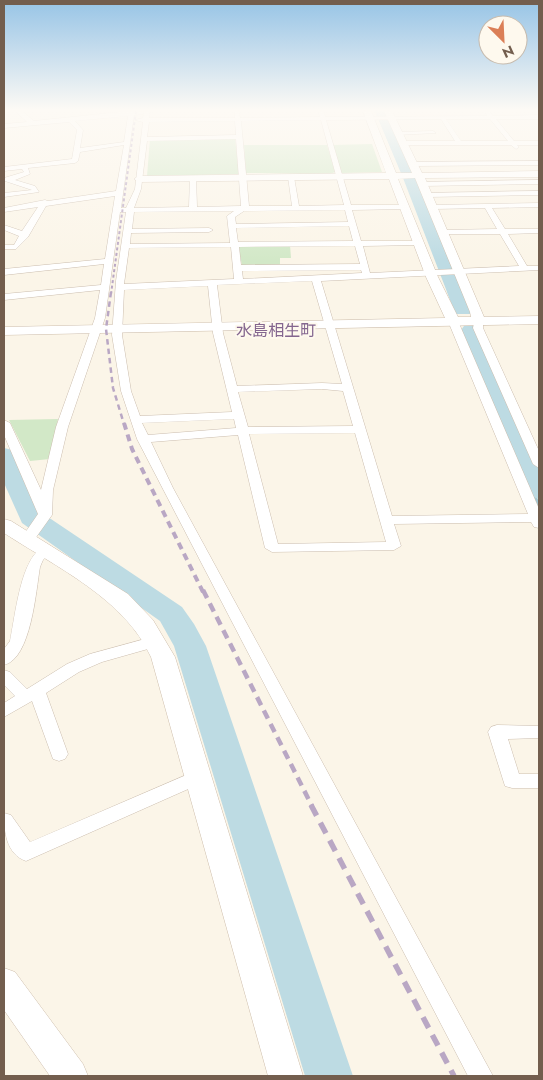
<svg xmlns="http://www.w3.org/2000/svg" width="543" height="1080" viewBox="0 0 543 1080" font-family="Jost,'Noto Sans JP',sans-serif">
<rect width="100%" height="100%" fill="#fbf5e8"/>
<g fill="#d2e8c7">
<polygon points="235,138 239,174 147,176 150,139"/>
<polygon points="372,144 382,172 341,173 333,145"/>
<polygon points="244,145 327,145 335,172 330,174 246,173"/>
<polygon points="290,245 291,258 280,258 280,266 242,265 238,246"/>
<polygon points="58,419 50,459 30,461 9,420"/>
</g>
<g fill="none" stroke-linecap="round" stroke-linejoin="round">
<polyline stroke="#a5c9d4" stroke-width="2" points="376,111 411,192"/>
<polyline stroke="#a5c9d4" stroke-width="2.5" points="411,190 450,294"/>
<g stroke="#a5c9d4" stroke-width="3">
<polyline points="449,292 456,310"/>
<polyline points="465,330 504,424"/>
</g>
<polyline stroke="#a5c9d4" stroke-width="4.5" points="504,423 539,508"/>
<g fill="#bddbe3" fill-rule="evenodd">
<polygon points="375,111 386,111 417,178 472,310 470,314 456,314 454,310 403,178"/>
<polygon points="471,324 478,326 481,330 539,463 539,499 530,496 526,491 461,330 464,326"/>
<polygon points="4,448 13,450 16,455 42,513 182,607 194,624 206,646 353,1076 305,1076 174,646 160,621 22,523 4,483"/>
</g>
<g stroke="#ccbeaf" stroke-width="1">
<g id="street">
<path d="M15,111H22L34,121L129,111L143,112V114L134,115L121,208H126L135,189L143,122L135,120L143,118L144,111H150L149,118H235V111H239L240,118L320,117L318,111H324L325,117L487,116L485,111H489L493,116L539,115V119H496L514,141H539V145H517L519,147L516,149L511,145H403L400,143L403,141H455L441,119L326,120L351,205H405L409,207L405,209L352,210L361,241H419L423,243L419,245L363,246L370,273L519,266L500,234H444L440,232L444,230L497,229L485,208L433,209L429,207L433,205L539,203V207L492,208L505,229H539V233L508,234L527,266H539V270L321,281L392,516L528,514L448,321L453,318L458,321L539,509V528L534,527L531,522L394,524L401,546L394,550L272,552L265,548L238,435L151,442L173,488L493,1076H468L137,439L121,391L112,335L116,281L126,212H120L105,318L68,427L53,490L52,515L32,543L27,544L20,540L38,514L4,435V420L10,423L41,490L56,427L95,318L100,290L4,300V294L101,285L104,264L4,275V269L105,259L115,196L46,206L28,237L16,249H4V245H14L19,236L4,230V225L22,231L38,207L4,212V208L45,200L48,201L116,191L124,145L80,152L78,161L75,163L28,168L30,174L15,180L35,186L39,192L4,197V193L32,190L5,181L4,178L24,172L22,169L4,171V167L72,159L77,130L69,122L4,128V124L27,122ZM128,116L124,142L80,148L83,130L75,121ZM446,119H490L508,141H461ZM321,120L344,205L299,206L294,177L291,175L288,177L292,206H249L241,121ZM235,121L236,135L147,137L149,122ZM236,139L241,206L197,207L196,178L193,176L190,178L189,207L134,208L141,189L147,141ZM345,210L348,222L236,224L235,217L244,211ZM234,211L227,216L230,243L130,244L131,233L209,232L213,230L209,228L132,229L134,212ZM349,226L353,241L238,242L236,228ZM355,246L360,264L241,265L239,247ZM231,247L234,279L124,284L129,248ZM361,270L362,273L243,279L242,271ZM312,281L342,384L322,383L237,386L223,333L217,285ZM208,286L213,333L232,412L140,416L131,391L122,335L124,290ZM322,389L343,391L353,426L248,427L238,392ZM234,419L236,428L148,435L142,423ZM355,433L386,542L278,544L249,434Z"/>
<polygon points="398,132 433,131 436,133 396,135"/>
<polygon points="539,161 539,165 412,166 409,164 412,162"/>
<polygon points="539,180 539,184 422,186 419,184 422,182"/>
<polygon points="539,191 539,195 427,197 423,195 427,193"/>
<polygon points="475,319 483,321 483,328 539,451 539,468 533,464 473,328"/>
<path d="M45,547L52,551L43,560L40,567C36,591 31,659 4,665V649L10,641C15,618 21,553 45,547Z"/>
<polygon points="156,636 162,637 164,641 162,645 102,662 79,672 46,693 68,754 65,759 59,761 53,759 32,701 4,717 4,703 15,696 4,685 4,670 10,672 27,689 67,664 90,654"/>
<polygon points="497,725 539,726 539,738 508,739 519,774 539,774 539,788 512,788 505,786 488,732 491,727"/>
<path d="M198,770L204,772L207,777L204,782L26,861C6,854 4,831 4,813L11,815L30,842Z"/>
</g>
</g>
<g stroke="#cebeac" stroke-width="1">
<g id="secondary">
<path d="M363,111H371L396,173H412L384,111H392L422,173L539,171V177L425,178L484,317L539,316V324L4,335V327L445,318L426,277L389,179L139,182L134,179L139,176L386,173ZM415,178L470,312L471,317H458L438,277L398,179Z"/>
<path d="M4,519L11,521L128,594L153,620L175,657L303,1076H268L151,657C125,599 56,567 4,533Z"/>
<polygon points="4,968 15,972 83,1064 88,1076 50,1076 4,1010"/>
</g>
</g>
<use href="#street" fill="#fff" fill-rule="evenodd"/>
<use href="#secondary" fill="#fff" fill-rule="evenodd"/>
<polyline stroke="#b9a7c4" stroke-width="2" stroke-dasharray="3 2.5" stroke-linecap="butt" points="111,294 136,111"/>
<polyline stroke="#b9a7c4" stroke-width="2.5" stroke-dasharray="5.5 4" stroke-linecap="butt" points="111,292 106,329 113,388 124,424"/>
<polyline stroke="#b9a7c4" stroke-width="4" stroke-dasharray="7 5" stroke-linecap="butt" points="124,423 132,449 203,592"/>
<polyline stroke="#b9a7c4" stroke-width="4.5" stroke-dasharray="9 6" stroke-linecap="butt" points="203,590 312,806"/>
<polyline stroke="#b9a7c4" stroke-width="5.5" stroke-dasharray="12 8" stroke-linecap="butt" points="311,805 454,1076"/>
</g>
<linearGradient id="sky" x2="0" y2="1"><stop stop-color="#97c4e6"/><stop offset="0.42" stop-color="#fdfaf5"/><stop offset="1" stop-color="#fdfaf5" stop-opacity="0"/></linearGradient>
<rect width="543" height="262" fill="url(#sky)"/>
<g text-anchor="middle" stroke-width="4" stroke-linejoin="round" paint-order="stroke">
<g font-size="16" fill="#84668f" stroke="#fef9ee">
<text x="276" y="336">水島相生町</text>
</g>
</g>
<rect width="543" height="1080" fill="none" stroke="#735e4e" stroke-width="10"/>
<g transform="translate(503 40) rotate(156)"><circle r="24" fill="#fef9ee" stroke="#c6bbae"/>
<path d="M0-4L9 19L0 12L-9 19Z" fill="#db7f57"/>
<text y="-8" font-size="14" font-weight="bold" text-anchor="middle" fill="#735e4e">N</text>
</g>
</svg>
